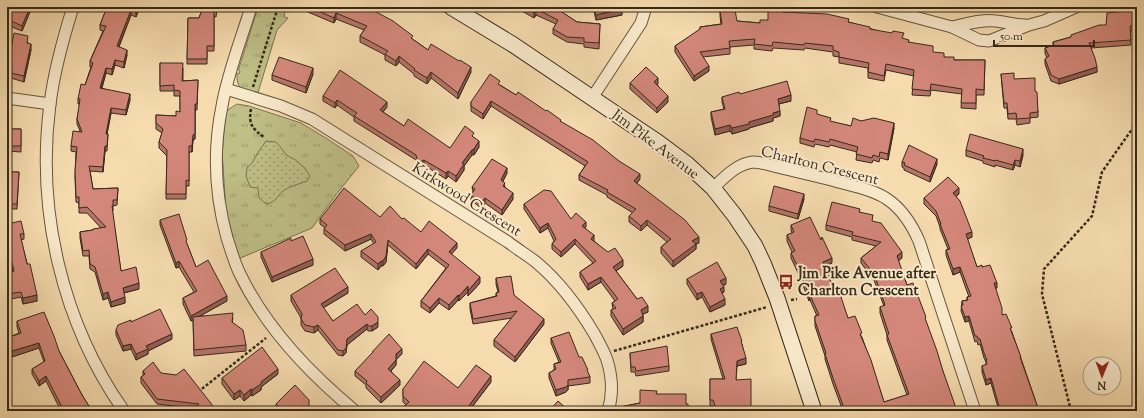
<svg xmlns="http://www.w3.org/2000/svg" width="1144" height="418" viewBox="0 0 1144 418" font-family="'Sorts Mill Goudy',serif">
<defs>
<pattern id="grass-tufts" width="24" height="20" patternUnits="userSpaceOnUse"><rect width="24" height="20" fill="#bfbf88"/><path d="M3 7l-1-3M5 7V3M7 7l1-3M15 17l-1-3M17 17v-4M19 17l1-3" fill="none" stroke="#9c9b6e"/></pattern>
<pattern id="park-dots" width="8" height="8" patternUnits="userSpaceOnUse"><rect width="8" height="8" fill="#bfbf88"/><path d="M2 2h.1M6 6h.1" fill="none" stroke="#9c9b6e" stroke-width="1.8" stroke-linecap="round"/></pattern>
</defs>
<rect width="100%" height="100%" fill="#f5dbae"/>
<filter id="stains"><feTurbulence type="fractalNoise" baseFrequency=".005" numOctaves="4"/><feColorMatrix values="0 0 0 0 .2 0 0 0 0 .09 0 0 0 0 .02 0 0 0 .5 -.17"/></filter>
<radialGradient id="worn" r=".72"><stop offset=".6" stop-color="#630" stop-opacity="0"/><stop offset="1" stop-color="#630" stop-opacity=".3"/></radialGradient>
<g fill="url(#grass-tufts)" stroke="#7a7451">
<path d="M258,7H292L289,12L285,11L284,17L288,18L277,30L257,96C244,90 236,90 237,73L239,74L240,71L238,70L239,68Z"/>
<polygon points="237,104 249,106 301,123 329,140 353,156 359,166 335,196 312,228 238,259 226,211 222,152 226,111"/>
</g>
<path fill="url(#park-dots)" stroke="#7a7451" d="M266,141L276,142L282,149L286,155L294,159L304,167L310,176L307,181C299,184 290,186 283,191C275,198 278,201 266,204L259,198L258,188L250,187L246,176L247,168L252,163L259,151Z"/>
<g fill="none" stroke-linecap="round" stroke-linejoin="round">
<g stroke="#66563f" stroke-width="13">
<g id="street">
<path d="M73,7C63,39 54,71 50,104C36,210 62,323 124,411"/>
<path d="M251,7C241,40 228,72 222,106C213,150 215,195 227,238C231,250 234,261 239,272C265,327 309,373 355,411"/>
<polyline points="877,7 952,27 979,40 989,41 1029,25 1044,21 1076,7"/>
<path d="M952,27C967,24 981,19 996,21C1006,22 1015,25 1025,25"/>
<path d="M226,89L281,106L312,119L508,242C517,249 527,255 536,262C560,282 579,308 595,335C599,343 604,351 607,360C612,376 613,395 608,411"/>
<polyline points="7,98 50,104"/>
<polyline points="592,98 641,23 646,7"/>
<path d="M713,188C724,178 736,164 753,162C757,162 762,163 766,164C789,170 812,175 835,181C852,186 872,189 887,199C902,209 912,225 919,241L975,411"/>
</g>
</g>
<g stroke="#362a1a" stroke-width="17">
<polyline id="secondary" points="451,7 512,44 659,143 687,164 713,188 735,216 755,246 763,263 777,298 814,411"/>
</g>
<g stroke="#362a1a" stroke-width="2.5" stroke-dasharray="3 2" stroke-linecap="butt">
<polyline points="253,87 278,7"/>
<path d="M251,109C248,125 253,129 265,138"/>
<polyline points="791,300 797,299"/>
<polyline points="614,351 767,307"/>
<polyline points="198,392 266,338"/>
<polyline points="174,411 182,405"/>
<polyline points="1071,411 1042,294 1044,269 1092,216 1102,172 1137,122"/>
</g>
<use href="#street" stroke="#f8e8ca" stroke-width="11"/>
<use href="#secondary" stroke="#f8e8ca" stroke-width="15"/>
</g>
<g fill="#b57469" stroke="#362a1a">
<polygon points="7,7 32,7 22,31 7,25 7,16 8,12 7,12"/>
<polygon points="107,7 140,7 136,17 131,15 119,47 127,55 124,68 115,65 112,75 106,73 102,88 130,100 126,115 111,113 107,134 108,134 107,151 105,151 103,172 90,171 93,189 118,188 117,205 113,206 113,211 112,211 121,271 139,289 124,293 125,303 111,307 108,298 103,300 95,272 90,269 89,256 83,256 80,238 80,232 93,230 101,228 87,213 79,213 79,203 76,202 75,177 76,152 71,151 71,146 80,131 77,124 77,119 80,104 78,104 78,99 85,85 91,67 90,67 90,61 103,31 100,30 100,25"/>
<polygon points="203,7 222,7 221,10 217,10 216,17 214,16 214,51 207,51 207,64 187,64 188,18 199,18"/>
<polygon points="296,7 367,7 428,50 471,72 458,99 431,78 427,84 414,76 414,74 399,62 396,66 385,60 385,55 360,42 360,36 364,30 336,19 334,23"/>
<polygon points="515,7 554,7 577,22 600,24 599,49 584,47 584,44 567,42 553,34 553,29 556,24 536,15 534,18"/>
<polygon points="593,7 624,7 624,8 621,9 622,15 596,20"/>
<polygon points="1137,9 1137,31 1130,31 1131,45 1091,48 1097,72 1059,84 1051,81 1045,64 1045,59 1047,58 1045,53 1045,48 1053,45 1053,42 1071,37 1106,25 1123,11 1123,10"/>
<polygon points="720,11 737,21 760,23 768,20 782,12 849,22 904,39 909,42 944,57 954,60 985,60 984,95 976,95 976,109 961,108 962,94 931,90 930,96 912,95 914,76 886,70 884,81 868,78 868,68 839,63 839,57 833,56 833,52 805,48 804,50 773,48 772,51 754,49 754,45 730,47 730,54 703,57 709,71 694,81 675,52 675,46 700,30 700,27 721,24 720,16"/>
<polygon points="28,42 28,43 31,50 24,82 11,78 11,75 7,74 7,58 9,59"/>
<polygon points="160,63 183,68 183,81 198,80 197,110 195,110 195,139 193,140 192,152 189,152 189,186 186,186 186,199 166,199 167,156 159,148 159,142 162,133 156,129 156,115 176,116 180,112 180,96 174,96 174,91 160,91"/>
<polygon points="313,74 306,93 272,80 272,75"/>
<polygon points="1001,74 1014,79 1035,91 1038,112 1038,117 1030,118 1030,123 1017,125 1016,119 1008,119 1007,108 1004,108"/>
<polygon points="630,83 658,84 657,84 668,102 657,113 630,89"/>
<polygon points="500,85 516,95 561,122 640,179 637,183 699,243 696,244 696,249 673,267 661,253 661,247 667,242 647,225 641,231 629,222 629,216 633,213 607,197 607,195 579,180 579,175 585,166 491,106 483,119 471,111 471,102"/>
<polygon points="740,94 791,101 779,104 780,116 773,118 773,121 749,128 749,129 732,134 730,131 715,135 711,117 711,112 724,109 722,102 722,97"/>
<polygon points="323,96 387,107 383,112 404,126 450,148 474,138 479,147 474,155 472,155 464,166 464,170 456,182 448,176 446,179 424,165 418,168 416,160 354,121 354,117 337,105 335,108 323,101"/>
<polygon points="817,114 831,122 851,126 861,121 894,128 888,160 880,158 879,162 873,160 872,163 856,160 857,152 830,145 829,147 815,144 814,147 800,143 800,138"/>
<polygon points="7,124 10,129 21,129 21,152 7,151"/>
<polygon points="966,150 1023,155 1020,167 1015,165 1013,170 995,165 995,167 983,163 983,161 966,156"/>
<polygon points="902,162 937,164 930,182 904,170 904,168 902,167"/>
<polygon points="7,172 19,172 17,209 7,209"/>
<polygon points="507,173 503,181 505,187 513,199 502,215 485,203 481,208 471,200 471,195 473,192 472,187"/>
<polygon points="959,194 956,196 972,237 967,239 977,267 982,267 997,288 995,288 1002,315 1012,332 1039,411 999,411 991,383 986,385 982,372 982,366 986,365 986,362 984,358 980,344 978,345 977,341 975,342 969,321 965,322 961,311 962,301 967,300 967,297 969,297 960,272 953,275 946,255 946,250 948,249 940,229 940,227 936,216 924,204 924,198"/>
<polygon points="804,199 798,219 769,211 769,206"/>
<polygon points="524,204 571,219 586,227 585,228 594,240 594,241 623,266 616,271 637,299 648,312 643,314 643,322 623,335 611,316 611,310 613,309 612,303 615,301 601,282 588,290 580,277 580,272 593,263 575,244 561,257 552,249 552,244 554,241 548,228 540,233 524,209"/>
<polygon points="860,212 873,222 902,258 898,261 907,285 926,322 956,411 843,411 833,384 825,359 825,356 815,326 815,316 817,316 810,300 809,301 799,275 791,258 791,253 792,252 787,241 787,235 792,233 791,230 791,225 832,263 825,266 835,292 848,318 862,337 884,402 907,395 887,340 887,335 880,313 880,307 884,306 874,280 861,263 861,258 876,246 852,240 852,237 826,230 826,225"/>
<polygon points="380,217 402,219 421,232 457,248 451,254 480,283 468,296 468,292 459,301 458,300 449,310 439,303 430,313 421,307 421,301 446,268 428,254 416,269 388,245 386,262 383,266 381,266 378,270 361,257 361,251 374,244 371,239 345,251 324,234 324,229 325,228 320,224 320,219"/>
<polygon points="160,220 187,244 196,267 227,301 200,316 233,318 232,323 246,345 246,351 194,356 193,320 191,321 183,304 183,298 194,292 179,267 176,268 160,225"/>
<polygon points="7,224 24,234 24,239 21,240 37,301 23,304 21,297 7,300 7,273 13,272 9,255 7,256"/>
<polygon points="291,241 313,265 272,282 261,257 261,252"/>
<polygon points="496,278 544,324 515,362 494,346 494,340 512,318 473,324 470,309 470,303 496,296 496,293 498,292 496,284"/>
<polygon points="687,279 726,284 723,286 724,292 722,293 725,305 710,312 702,297 697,300 687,284"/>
<polygon points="348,293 323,308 333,321 365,315 378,327 372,331 368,331 367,329 347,345 346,353 343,356 338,355 318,330 314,333 305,331 301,325 301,318 291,301 291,295"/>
<polygon points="17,321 59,351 82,395 92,411 61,411 46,381 39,386 32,374 32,369 44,362 39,348 12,357 7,344 7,338 19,333 17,327"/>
<polygon points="131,322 172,339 148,351 148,354 136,360 131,349 123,351 116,335 116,330"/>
<polygon points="711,334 742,344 746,364 737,366 736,380 751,411 715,411 713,406 710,406 710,379 723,379 711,339"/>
<polygon points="551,338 579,357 588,373 590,377 590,383 568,386 568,390 566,392 556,396 549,378 549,373 554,370 554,364 559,362 551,343"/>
<polygon points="373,351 402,354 396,360 396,365 391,371 400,385 381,403 366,388 366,385 355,376 355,371 373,353"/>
<polygon points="630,353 669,366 669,371 636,376 635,372 631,372"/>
<polygon points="143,371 161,373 217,411 157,404 141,383 141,377 143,376"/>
<polygon points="278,374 261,387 261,390 252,396 251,395 244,401 240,396 234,400 222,384 222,378"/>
<polygon points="491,382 469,411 401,411 401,409 406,405 403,402 403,389 458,388"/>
<polygon points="657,394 686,404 688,411 620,411 620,407 640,403"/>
<polygon points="276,404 309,407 313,411 278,411 276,409"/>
</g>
<g fill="#945e55" stroke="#362a1a">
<polygon points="30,7 32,7 22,31 22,26"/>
<polygon points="138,7 140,7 136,17 136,12"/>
<polygon points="536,9 536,15 534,18 534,13"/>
<polygon points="622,9 622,15 596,20 596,15"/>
<polygon points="131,10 131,15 117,51 117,46"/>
<polygon points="336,13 336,19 334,23 334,18"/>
<polygon points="31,44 31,50 24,82 24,76"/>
<polygon points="127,50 127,55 124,68 124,62"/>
<polygon points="399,56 399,62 396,66 396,61"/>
<polygon points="115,60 115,65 112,75 112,69"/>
<polygon points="709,66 709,71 694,81 694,76"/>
<polygon points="471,67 471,72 458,99 458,93"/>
<polygon points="1097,67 1097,72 1059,84 1059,79"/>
<polygon points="106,68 106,73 100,93 100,88"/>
<polygon points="313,68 313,74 306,93 306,87"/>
<polygon points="431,72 431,78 427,84 427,78"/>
<polygon points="658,78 658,84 654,87 654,82"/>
<polygon points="130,94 130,100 126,115 126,110"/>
<polygon points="791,95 791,101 778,104 778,99"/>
<polygon points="668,96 668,102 657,113 657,108"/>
<polygon points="337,100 337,105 335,108 335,103"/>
<polygon points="491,101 491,106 483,119 483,114"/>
<polygon points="387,102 387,107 380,115 380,110"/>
<polygon points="195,104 195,139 193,140 192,152 192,146"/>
<polygon points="111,108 111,113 106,139 106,134"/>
<polygon points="780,111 780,116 773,118 773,121 749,128 749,129 732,134 732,128"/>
<polygon points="894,123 894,128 888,160 888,154"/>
<polygon points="730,125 730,131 715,135 715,129"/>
<polygon points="479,141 479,147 474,155 474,149"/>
<polygon points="105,146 105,151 103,172 103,167"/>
<polygon points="1023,149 1023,155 1020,167 1020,161"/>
<polygon points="472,150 472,155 464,166 464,170 456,182 456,176 462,163"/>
<polygon points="937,159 937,164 930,182 930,177"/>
<polygon points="424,160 424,165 418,168 418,163"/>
<polygon points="1015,160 1015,165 1013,170 1013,165"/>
<polygon points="507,168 507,173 501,185 501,180"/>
<polygon points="448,171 448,176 446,179 446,173"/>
<polygon points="640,174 640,179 634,186 634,181"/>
<polygon points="959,188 959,194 953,199 953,193"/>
<polygon points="513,193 513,199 502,215 502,210"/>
<polygon points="804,194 804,199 798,219 798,214"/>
<polygon points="485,198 485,203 481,208 481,203"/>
<polygon points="647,220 647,225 641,231 641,226"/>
<polygon points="586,222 586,227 582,231 582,226"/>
<polygon points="548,223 548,228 540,233 540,228"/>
<polygon points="972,232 972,237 966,240 966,234"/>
<polygon points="371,234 371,239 345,251 345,245"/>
<polygon points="594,235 594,240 591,244 591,239"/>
<polygon points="699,237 699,243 696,244 696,249 673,267 673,261 692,241"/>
<polygon points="575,239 575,244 561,257 561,252"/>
<polygon points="388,240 386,262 383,266 383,261"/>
<polygon points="457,243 457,248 449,257 449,252"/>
<polygon points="428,249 428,254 416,269 416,264"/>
<polygon points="902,252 902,258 897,262 897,256"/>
<polygon points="832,258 832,263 823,267 823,262"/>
<polygon points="313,259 313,265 272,282 272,277"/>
<polygon points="623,260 623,266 613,273 613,267"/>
<polygon points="179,261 179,267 176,268 176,263"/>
<polygon points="381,261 381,266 378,270 378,264"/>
<polygon points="960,267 960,272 953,275 953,269"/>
<polygon points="480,277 480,283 468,296 468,291"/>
<polygon points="601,277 601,282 588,290 588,284"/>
<polygon points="726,278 726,284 720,287 720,281"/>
<polygon points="139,283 139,289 123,293 123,288"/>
<polygon points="994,283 997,283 997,288 994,289"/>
<polygon points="468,286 468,292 459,301 459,296"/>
<polygon points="348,287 348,293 321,309 321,304"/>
<polygon points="724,287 724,292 720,294 720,289"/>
<polygon points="108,292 108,298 103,300 103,294"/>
<polygon points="702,292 702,297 697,300 697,294"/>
<polygon points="37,295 37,301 23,304 23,298"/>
<polygon points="458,295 458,300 449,310 449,305"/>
<polygon points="809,295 810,295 810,300 809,301"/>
<polygon points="227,296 227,301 191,321 191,316"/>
<polygon points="125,297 125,303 111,307 111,302"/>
<polygon points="439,298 439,303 430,313 430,308"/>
<polygon points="725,299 725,305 710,312 710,307"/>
<polygon points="648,306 648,312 641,315 641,310"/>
<polygon points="643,316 643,322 623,335 623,329"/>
<polygon points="969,316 969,321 965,322 965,317"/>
<polygon points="544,319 544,324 515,362 515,357"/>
<polygon points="378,322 378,327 372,331 372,326"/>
<polygon points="367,324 367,329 347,345 346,353 343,356 343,351 347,339"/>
<polygon points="318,325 318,330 314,333 314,327"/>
<polygon points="172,334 172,339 148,351 148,354 136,360 136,354 146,346"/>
<polygon points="39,343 39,348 12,357 12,351"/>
<polygon points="131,344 131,349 123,351 123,346"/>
<polygon points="402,349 402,354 396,360 396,354"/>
<polygon points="746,358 746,364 737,366 737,361"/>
<polygon points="396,360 396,365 388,374 388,369"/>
<polygon points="278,369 278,374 261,387 261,390 252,396 252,390 261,382"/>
<polygon points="46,376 46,381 39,386 39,381"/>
<polygon points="491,376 491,382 469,411 465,411"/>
<polygon points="991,378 991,383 986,385 986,380"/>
<polygon points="400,380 400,385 381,403 381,397"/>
<polygon points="568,385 568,390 566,392 556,396 556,390"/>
<polygon points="251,389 251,395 244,401 244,395"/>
<polygon points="240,390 240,396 234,400 234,394"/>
<polygon points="956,408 956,411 946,411"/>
</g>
<g fill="#d3877a" stroke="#362a1a">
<polygon points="8,7 30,7 22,26 7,19 7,16 10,8"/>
<polygon points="107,7 138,7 136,12 131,10 117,46 127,50 124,62 115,60 112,69 106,68 100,88 130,94 126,110 111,108 106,134 108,134 107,146 105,146 103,167 89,166 93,189 118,188 117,200 113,200 113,206 112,206 121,271 136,267 139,283 123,288 125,297 111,302 108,292 103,294 95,267 90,264 89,250 83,251 80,232 93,230 93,229 106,227 87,207 79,208 79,197 76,197 75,171 77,147 71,146 73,131 82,132 77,119 80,99 78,99 81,84 85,85 93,63 90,61 106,26 100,25"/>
<polygon points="203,7 217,7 216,11 214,11 214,46 207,46 207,59 187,59 188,18 199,18"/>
<polygon points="309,7 367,7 393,21 413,36 411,38 428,50 431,44 459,61 460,60 471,67 458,93 431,72 427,78 414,70 415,69 399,56 396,61 385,54 388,51 360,36 367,26 336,13 334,18"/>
<polygon points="524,7 554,7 577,22 600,24 599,43 584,42 584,38 567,37 553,29 558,20 536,9 534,13"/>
<polygon points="594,7 621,7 622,9 596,15"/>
<polygon points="768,8 782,9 782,12 827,14 849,19 848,22 870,27 870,29 892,33 893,31 904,33 902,38 909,40 908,42 933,46 933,52 944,53 944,57 954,57 954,60 985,60 984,90 976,89 976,103 961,103 962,89 931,84 930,91 912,89 914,70 886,64 884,76 868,72 869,63 839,57 839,52 833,50 833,46 805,43 804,45 773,42 772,46 754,44 755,39 729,41 730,48 700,52 709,66 694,76 675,46 700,29 700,27 722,24 720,11 735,10 737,21 760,23 760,20 768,20"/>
<polygon points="1137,9 1137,25 1130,26 1131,40 1089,43 1095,58 1097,67 1059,79 1051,75 1045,59 1049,56 1045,48 1054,45 1053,42 1071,37 1071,35 1099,25 1106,25 1107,13 1124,11 1123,10"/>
<polygon points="14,33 28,36 27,43 31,44 24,76 11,73 12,70 7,69 7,58 9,59"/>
<polygon points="279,57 313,68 306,87 272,75"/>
<polygon points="160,63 183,63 182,81 198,80 197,104 195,104 195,134 193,135 192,146 189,146 189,181 186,180 186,194 166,194 167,150 159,142 163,129 156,123 156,115 176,116 176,111 180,112 180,91 174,90 174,85 160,86"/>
<polygon points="646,67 658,78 654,82 668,96 657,108 630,83"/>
<polygon points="340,70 387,102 380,110 404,126 408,119 450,148 465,126 474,133 472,136 479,141 474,149 472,150 462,163 464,164 456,176 448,171 446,173 424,160 418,163 416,155 354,116 357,113 337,100 335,103 323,96"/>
<polygon points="1014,73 1014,79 1035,78 1035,91 1037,92 1038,112 1030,113 1030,118 1017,119 1016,113 1008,114 1007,103 1004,103 1001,74"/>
<polygon points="490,74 500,81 498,84 516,95 518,92 546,111 547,110 561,120 560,121 593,140 619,161 640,174 634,181 685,220 699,237 692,241 696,244 673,261 661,247 671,239 647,220 641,226 629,216 636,209 607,192 608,190 579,175 588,162 491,101 483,114 471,106 471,102"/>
<polygon points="787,81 791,95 778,99 780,111 773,113 773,115 749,122 749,124 732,128 730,125 715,129 711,112 725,109 722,97 739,92 740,94"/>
<polygon points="807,107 817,110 817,114 831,118 830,121 851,126 853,118 861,121 874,118 894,123 888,154 880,152 879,157 873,155 872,158 856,154 858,147 830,139 829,142 815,139 814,142 800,138"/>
<polygon points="7,124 10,124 10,129 21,129 21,146 7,146"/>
<polygon points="970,134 1023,149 1020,161 1015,160 1013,165 995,160 995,161 983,158 984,156 966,150"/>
<polygon points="909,145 937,159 930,177 904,165 905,163 902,162"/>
<polygon points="492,159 507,168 501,180 505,183 503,186 513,193 502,210 485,198 481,203 471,195 475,189 472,187"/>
<polygon points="7,172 19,172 17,204 7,204"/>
<polygon points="948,177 959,188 953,193 960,201 972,232 966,234 977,267 982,265 982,267 990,265 997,283 994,283 1002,308 1002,315 1006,314 1012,328 1010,328 1021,357 1020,357 1039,411 1001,411 998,403 991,378 986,380 982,366 987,364 986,360 987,360 984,353 980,339 978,339 977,336 975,336 969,316 965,317 961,306 963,305 962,301 968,300 967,297 971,296 960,267 953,269 946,250 950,249 940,224 941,224 936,211 924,198"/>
<polygon points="774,186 804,194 798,214 769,206"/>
<polygon points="344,188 380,217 390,206 402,219 404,218 421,232 429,221 457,243 449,252 480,277 468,291 468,286 459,296 458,295 449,305 439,298 430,308 421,301 449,265 428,249 416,264 388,240 386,256 383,261 381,261 378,264 361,251 376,242 371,234 345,245 324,229 327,225 320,219"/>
<polygon points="544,190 551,191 571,219 576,213 586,222 582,226 594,235 591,239 608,252 615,248 623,260 613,267 637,299 642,297 648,306 641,310 643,316 623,329 611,310 616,308 612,303 618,299 601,277 588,284 580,272 596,261 575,239 561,252 552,244 556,239 548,223 540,228 524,204"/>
<polygon points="832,202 860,209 859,212 873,215 872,221 881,223 902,252 897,256 907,285 913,283 926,317 925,318 937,351 943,371 956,408 946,411 845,411 833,378 825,354 826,353 815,321 815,316 819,315 810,295 809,295 799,269 791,253 795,251 787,235 794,232 791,225 810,217 821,240 822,237 832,258 823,262 835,292 839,291 848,318 855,316 862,333 860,334 871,360 884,402 909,394 887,335 889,334 880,307 885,305 874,274 861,258 881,242 852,235 853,232 826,225"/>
<polygon points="179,214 187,240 186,241 196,267 208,260 227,296 191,316 183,298 197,291 179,261 176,263 160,220"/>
<polygon points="21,221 24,234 20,234 27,264 30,264 37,295 23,298 21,292 7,294 7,273 14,271 9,250 7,250 7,224"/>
<polygon points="303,236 313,259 272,277 261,252 291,238 291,241"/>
<polygon points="717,262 726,278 720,281 724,287 720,289 725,299 710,307 702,292 697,294 687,279"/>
<polygon points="335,268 348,287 321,304 333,321 357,304 365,315 371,309 378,317 378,322 372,326 368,326 367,324 347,339 346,348 343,351 338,350 318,325 314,327 305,325 301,319 302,314 291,295"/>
<polygon points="511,276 514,295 544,319 515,357 494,340 517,311 473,319 470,303 497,296 496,293 499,292 496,278"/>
<polygon points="160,309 172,334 146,346 148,349 136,354 131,344 123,346 116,330 118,325 131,320 131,322"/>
<polygon points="44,312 54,336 59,351 82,395 92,411 64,411 46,376 39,381 32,369 45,361 39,343 12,351 7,338 21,333 17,321"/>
<polygon points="233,313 232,322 243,330 246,345 194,350 193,317"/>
<polygon points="737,327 742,341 741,341 746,358 737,361 736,380 751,379 751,411 717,411 713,400 710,400 710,379 725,379 711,334"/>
<polygon points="569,332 579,357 582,357 588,370 587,370 590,377 568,380 568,385 566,387 556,390 549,373 556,369 554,364 561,362 551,338"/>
<polygon points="389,334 402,349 396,354 396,360 388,369 400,380 381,397 366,383 367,381 355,371 373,352 373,351"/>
<polygon points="667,346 669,366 636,371 635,367 631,367 630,353"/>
<polygon points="262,347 278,369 261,382 261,384 252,390 251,389 244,395 240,390 234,394 222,378"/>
<polygon points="424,361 458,388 476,365 491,376 465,411 403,411 401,409 409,402 403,396 403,389"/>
<polygon points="153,362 161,373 176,375 184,369 217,411 190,411 199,404 157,399 141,377 145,374 143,371"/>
<polygon points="295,385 309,400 309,407 313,411 284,411 276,404"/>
<polygon points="640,390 657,391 656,394 686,394 686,404 688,404 688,411 635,411 620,407 640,403"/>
<polygon points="558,401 569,411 549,411"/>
</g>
<defs>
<g id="bus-bare" transform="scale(1.2)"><path d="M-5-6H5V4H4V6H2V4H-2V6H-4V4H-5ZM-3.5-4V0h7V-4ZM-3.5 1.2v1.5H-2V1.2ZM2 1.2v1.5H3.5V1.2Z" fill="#8f2418" stroke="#f8e8ca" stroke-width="2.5" paint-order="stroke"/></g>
</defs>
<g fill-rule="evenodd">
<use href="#bus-bare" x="786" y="282"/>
</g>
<g text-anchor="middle" stroke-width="4" stroke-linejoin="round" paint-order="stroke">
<g font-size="15" fill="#362a1a" stroke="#f8e8ca">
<text transform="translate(656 144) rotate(37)" y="5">Jim Pike Avenue</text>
<text transform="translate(820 165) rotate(14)" y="5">Charlton Crescent</text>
<text transform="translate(467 199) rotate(32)" y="5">Kirkwood Crescent</text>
</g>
<g font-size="15" font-weight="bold" fill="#362a1a" stroke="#f8e8ca" text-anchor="start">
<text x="798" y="278">Jim Pike Avenue after<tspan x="798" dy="17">Charlton Crescent</tspan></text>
</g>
</g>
<rect width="1144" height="418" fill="none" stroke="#f5dbae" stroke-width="24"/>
<rect x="8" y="8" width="1128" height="402" fill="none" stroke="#362a1a" stroke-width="2"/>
<rect x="12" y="12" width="1120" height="394" fill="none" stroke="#362a1a"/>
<g transform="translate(1102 376) rotate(181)"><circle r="19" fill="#f8e8ca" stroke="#aa9c84"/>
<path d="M0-3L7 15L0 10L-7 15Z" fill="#8f2418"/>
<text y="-6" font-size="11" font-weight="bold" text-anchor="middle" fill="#362a1a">N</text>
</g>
<path d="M994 40v6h100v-6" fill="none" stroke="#362a1a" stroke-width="2"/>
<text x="1000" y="40" font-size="12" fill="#362a1a" stroke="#f8e8ca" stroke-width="3" paint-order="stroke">50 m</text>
<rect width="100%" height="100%" filter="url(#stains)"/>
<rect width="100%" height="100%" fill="url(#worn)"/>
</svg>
